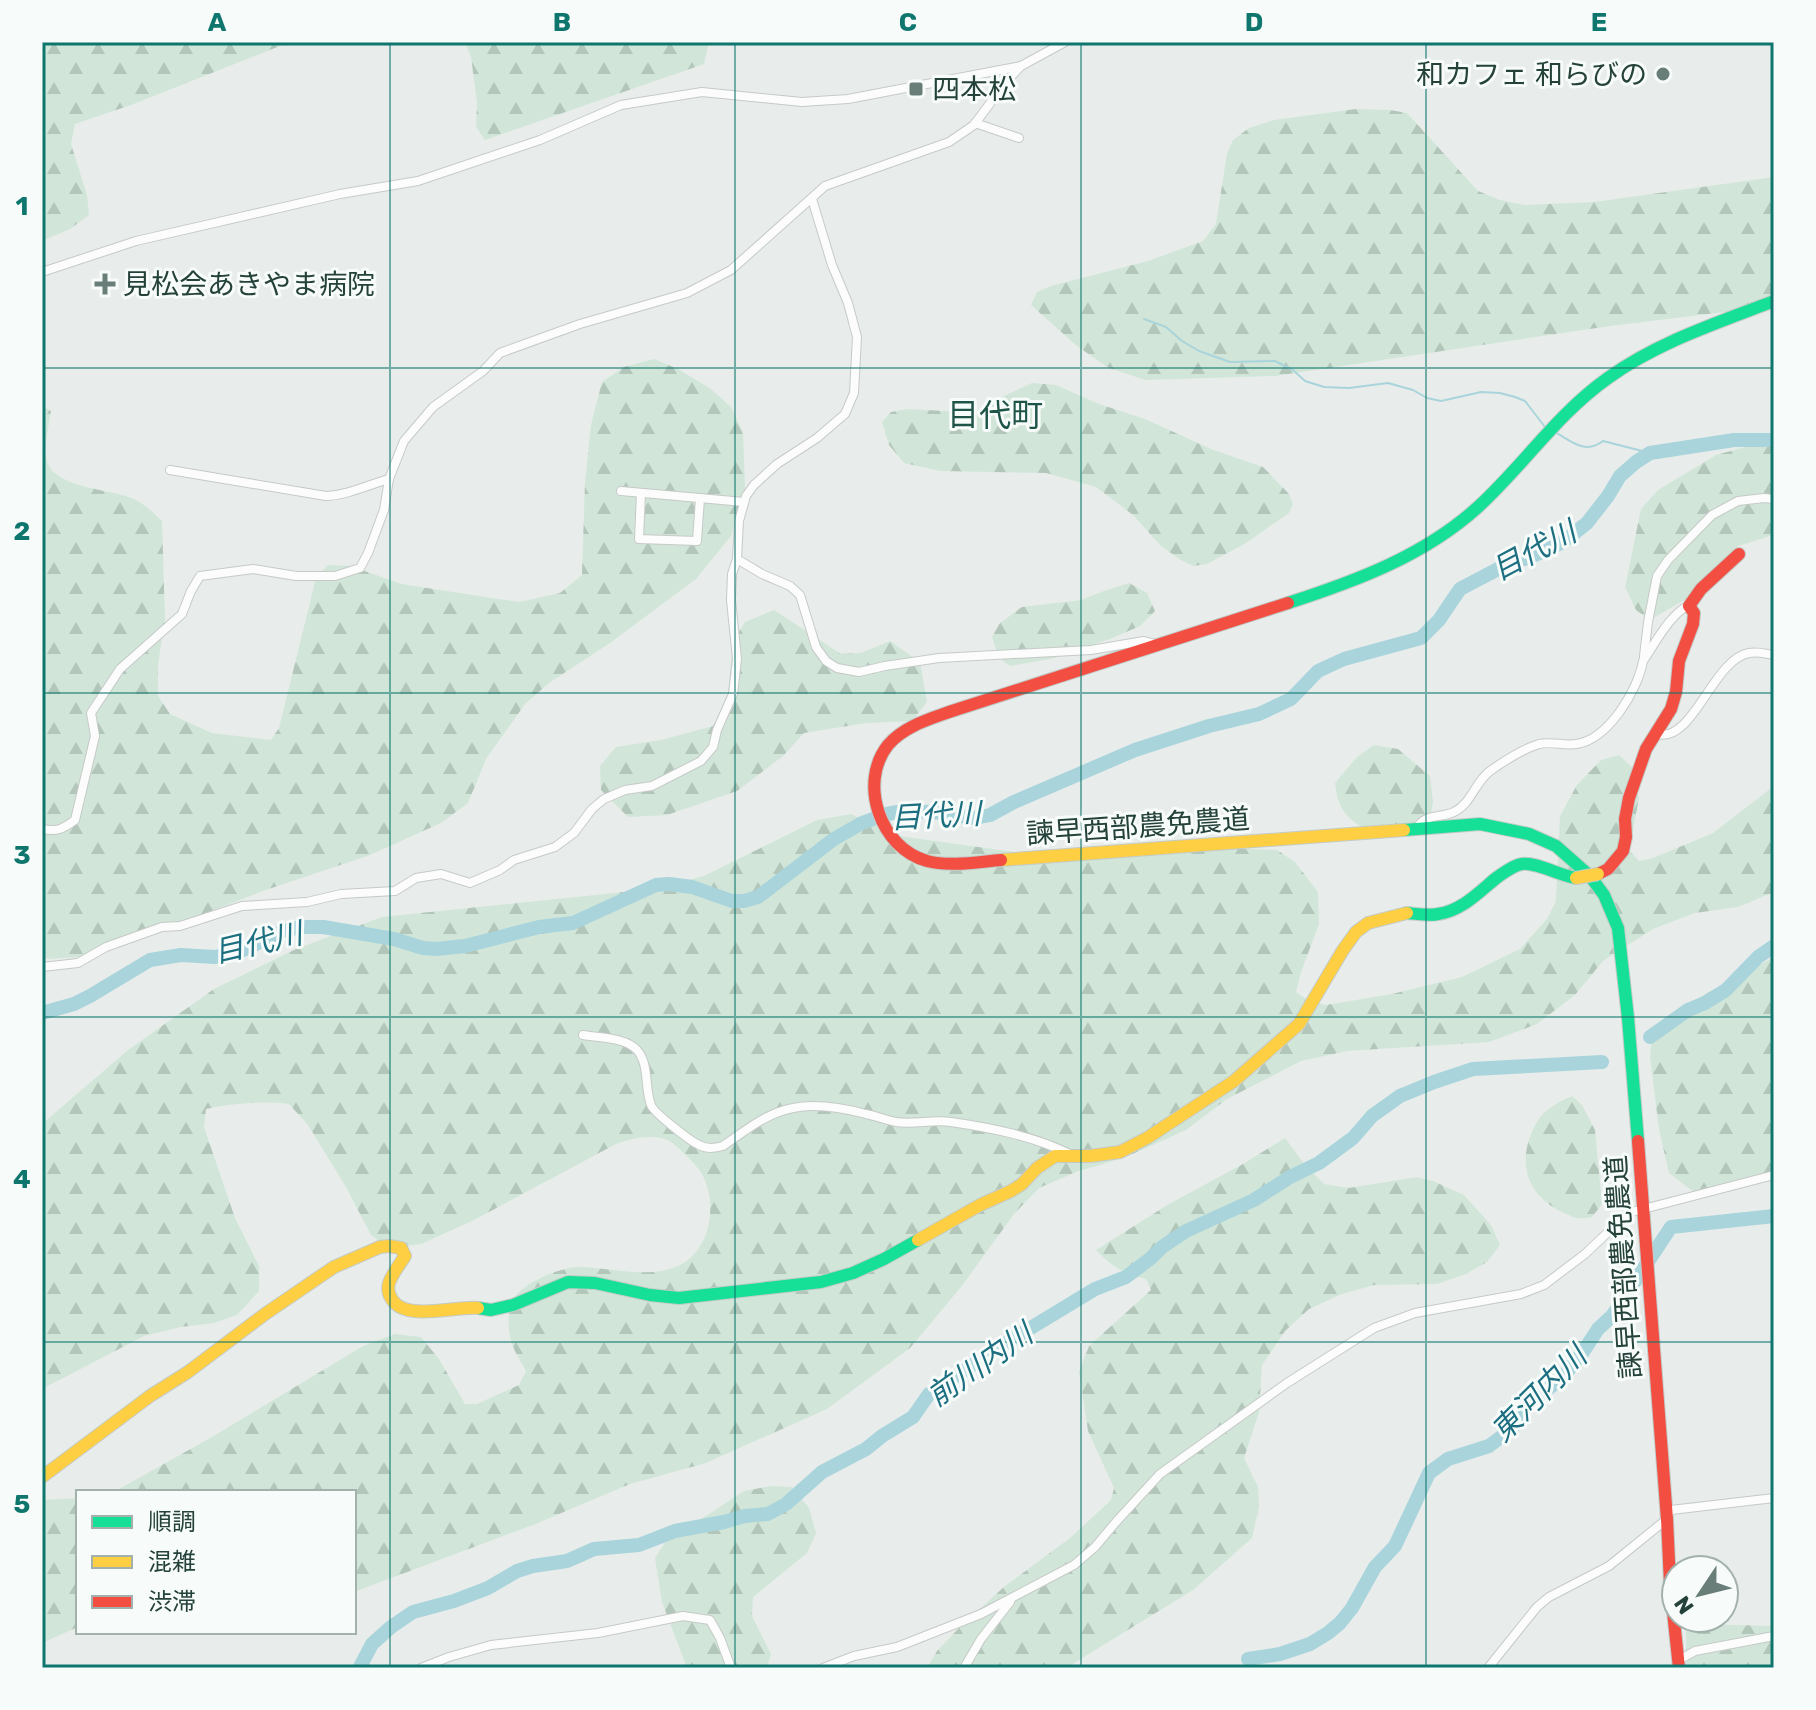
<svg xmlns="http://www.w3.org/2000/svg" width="1816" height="1710" viewBox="0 0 1816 1710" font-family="Rubik,'Noto Sans JP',sans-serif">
<defs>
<pattern id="forest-firs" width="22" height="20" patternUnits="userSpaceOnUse" patternTransform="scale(2)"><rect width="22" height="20" fill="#d1e6d8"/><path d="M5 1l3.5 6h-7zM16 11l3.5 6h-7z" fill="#b3c6ba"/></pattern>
</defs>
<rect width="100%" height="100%" fill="#e8edeb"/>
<g fill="url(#forest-firs)">
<polygon points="51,42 290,42 131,105 75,124 71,144 87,195 89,215 70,229 42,241 42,49"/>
<polygon points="465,42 709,42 704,64 485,140 476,127 477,103 471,57"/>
<polygon points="1356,109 1390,110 1407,113 1478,191 1500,200 1524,205 1594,202 1774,177 1774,306 1610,326 1275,376 1145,380 1107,367 1077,346 1031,305 1037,292 1051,286 1148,261 1203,241 1216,224 1227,153 1233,140 1249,128 1274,120"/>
<path d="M654,359L678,369L711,389L731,407L743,432L745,488L731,536L696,579L610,643L549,683L525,704L486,759L468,803L441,823L370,855L263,891L94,956L50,959L42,957V406L51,411C49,424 43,450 47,462C56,488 109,489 132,498C143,503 153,512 162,521L165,619L158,665V696L170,714L212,733L271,740L279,728L316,578L328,565L351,566L401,584L519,602L560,593L582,575L585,482L591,425L602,382L624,367Z"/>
<polygon points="1032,383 1056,385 1099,404 1145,419 1211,449 1263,467 1289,494 1293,504 1289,513 1246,543 1207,564 1193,566 1181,560 1161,546 1133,515 1096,487 1046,473 940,471 904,463 889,445 882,422 891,412 908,409 981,413 1002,397"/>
<polygon points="1774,439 1774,537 1770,536 1738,546 1710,575 1698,592 1650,620 1636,610 1625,587 1641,509 1658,490 1716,455"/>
<polygon points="1129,583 1147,593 1155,611 1140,626 1110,639 1055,658 1010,666 999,658 992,637 1000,623 1022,607 1081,600 1101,592"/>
<polygon points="774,610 841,654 861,653 890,641 920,662 927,702 912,721 867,723 804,733 783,756 737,791 667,815 628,817 601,790 600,766 616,747 661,740 713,726 727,704 733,641 745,622"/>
<path d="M1374,745L1398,749L1430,776L1433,802L1429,824L1371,833C1348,819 1338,812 1335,783L1357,757Z"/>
<path d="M1619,755L1632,767L1639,798L1629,850L1639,861L1653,858L1713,833L1774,786V892L1738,907L1695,913L1653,929L1603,961L1575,995L1537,1024L1489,1042L1347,1051L1301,1061L1227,1099L1186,1130L1126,1157L1076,1172L1039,1188L1014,1214L961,1287L910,1348L827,1409L706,1463L630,1484L533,1525L354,1592V1492H109L119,1489L212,1437L363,1346L395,1334L421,1337L439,1359L465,1404H477L519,1385L526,1371C521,1362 515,1353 512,1344C507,1328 506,1303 519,1292C533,1279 562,1267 580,1267C614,1268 659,1282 688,1260C712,1241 716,1202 703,1176C699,1167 678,1146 669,1141C654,1133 630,1139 616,1144L472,1221L421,1244L390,1248L371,1235L346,1187L308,1125L289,1104C262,1101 233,1103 206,1109L204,1127L235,1218L259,1266V1291L237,1315L214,1323L181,1327L144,1336L42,1389V1124L128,1050L214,989L296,949L382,917L653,889L704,876L817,820L851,814L899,836L1036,855L1221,848L1277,850L1295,862L1318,892L1319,924L1301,972L1296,992L1309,1001L1326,1005L1392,994L1462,977L1520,949L1547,919L1556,901L1560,816L1577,785L1601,760Z"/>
<polygon points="1774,957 1774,1172 1695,1193 1669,1173 1659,1129 1650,1057 1652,1033 1691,1002"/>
<path d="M1572,1096L1582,1105L1595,1130L1602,1204L1592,1217C1578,1220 1575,1218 1562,1212C1524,1194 1516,1158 1537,1122C1543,1110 1560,1101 1572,1096Z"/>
<path d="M1285,1138L1305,1165L1324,1184L1349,1188L1417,1177L1433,1181L1464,1195L1491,1225L1500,1245L1487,1262L1466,1274L1437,1284L1374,1285L1342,1294L1309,1309L1285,1331L1262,1365L1259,1412L1244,1458L1258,1487L1259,1507L1252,1538L1193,1590L1066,1668H927L937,1651L957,1630L1005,1586L1070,1538L1111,1500L1114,1488L1088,1431L1079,1372L1089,1346L1151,1290L1146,1279C1123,1273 1112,1267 1096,1250L1169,1204L1243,1164Z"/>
<polygon points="771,1486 792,1487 809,1508 816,1533 807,1553 753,1597 752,1616 771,1654 767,1668 687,1668 662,1602 655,1558 668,1538 709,1514 744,1491"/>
<polygon points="78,1498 78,1627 42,1643 42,1500"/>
<polygon points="1696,1624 1774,1626 1774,1668 1686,1668 1686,1630"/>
</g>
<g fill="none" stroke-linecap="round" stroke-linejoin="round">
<g stroke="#a9d4db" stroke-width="2">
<polyline points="1144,319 1166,327 1182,341 1199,351 1230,362 1275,361 1293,370 1305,381 1324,387 1349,388 1388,383 1413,390 1427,398 1441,401 1481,392 1500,393 1515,397 1525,401 1545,427"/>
<path d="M1555,432C1571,441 1585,455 1603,441L1650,453"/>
</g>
<g stroke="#a9d4db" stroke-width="14">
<polyline points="42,1013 74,1004 90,996 150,960 181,955 215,957 241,951 283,931 301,927 323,927 394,939 423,948 436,949 465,946 539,927 573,923 656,885 669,884 692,887 732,901 744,901 758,897 834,839 862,823 887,814 903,811 933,812 975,818 990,815 1014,802 1135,750 1209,726 1259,714 1291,699 1318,671 1344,659 1421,638 1439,620 1460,589 1500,568 1540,553 1563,542 1587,523 1608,496 1620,476 1636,462 1650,453 1734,440 1774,440"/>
<polyline points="1650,1037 1688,1010 1705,1003 1726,990 1758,957 1774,946"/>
<polyline points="1248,1659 1280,1654 1310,1644 1328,1633 1340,1623 1352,1608 1375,1567 1395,1546 1429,1473 1448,1459 1489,1446 1505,1434 1519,1421 1521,1414 1532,1401 1562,1378 1583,1352 1598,1329 1612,1316 1671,1227 1774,1216"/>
<polyline points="360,1667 372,1644 391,1627 413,1612 454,1601 488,1588 517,1571 533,1566 567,1561 594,1549 639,1545 675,1531 724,1522 745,1516 768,1514 786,1504 822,1472 866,1449 882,1436 913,1417 929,1394 996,1349 1095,1289 1126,1277 1151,1258 1162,1247 1186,1231 1254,1200 1290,1177 1319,1163 1353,1138 1372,1116 1400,1096 1434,1082 1473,1069 1602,1062"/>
</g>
<g stroke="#c5cac8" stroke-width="10">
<g id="street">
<polyline points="975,123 1019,138"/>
<polyline points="42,272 136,241 340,194 418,181 540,140 621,105 702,92 802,102 848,99 1021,66 1065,42"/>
<path d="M170,470L326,496C348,495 368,485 389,479"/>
<polyline points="621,491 744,502"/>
<polyline points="641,493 639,539 697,541 700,498"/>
<polyline points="737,559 762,574 790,586 800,595 816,647 826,661 837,668 859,672 885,666 939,658 1091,650 1144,641 1159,645"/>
<polyline points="1644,656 1648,622 1657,576 1668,560 1712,515 1738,501 1764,498 1774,499"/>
<path d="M1657,734C1693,744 1713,659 1749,653C1757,651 1766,654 1774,655"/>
<path d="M42,829C57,832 63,829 75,820L95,736L91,713L120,669L182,614L191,591L200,576L253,569L296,576H335L360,568L368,553L384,510L389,479L404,441L433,407L483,371L500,353L580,324L687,293L731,270L825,186L949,142L974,125L1005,83L1021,66"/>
<path d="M1417,829C1422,814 1441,818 1454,812C1472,803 1474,783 1490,771C1504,761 1523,749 1539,744C1551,741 1564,746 1576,744C1608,740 1638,690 1643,661C1654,645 1672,611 1689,606"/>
<polyline points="42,967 78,963 106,947 162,927 180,926 242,906 307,902 341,894 395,891 416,878 441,874 470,883 500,870 514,860 555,847 574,833 592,809 604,799 625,790 652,786 701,761 713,747 717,730 733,694 737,659 731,600 732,574 737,559 739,521 746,496 754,485 777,464 817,438 845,414 854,393 857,337 848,303 832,265 812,199"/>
<path d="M583,1035C599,1038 625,1037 637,1050C650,1065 644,1087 651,1105C653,1112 690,1141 699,1145C706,1149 716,1148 723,1146C745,1131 766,1113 793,1108C817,1103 843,1108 866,1114C876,1116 886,1120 896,1122C915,1125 933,1119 951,1122C992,1128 1033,1136 1070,1154"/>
<polyline points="1679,1660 1695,1651 1774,1636"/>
<polyline points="421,1668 449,1657 491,1645 598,1633 683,1616 710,1620 720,1638 731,1668"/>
<polyline points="823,1668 854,1656 897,1647 981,1614 1074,1565 1095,1547 1116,1522 1160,1474 1287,1383 1374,1328 1415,1313 1521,1294 1544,1285 1585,1254 1628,1213 1774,1175"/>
<polyline points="964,1668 981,1639 1010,1602"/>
<polyline points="1488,1668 1537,1607 1549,1597 1609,1566 1667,1519 1671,1510 1774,1498"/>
</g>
</g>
<g stroke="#c3cbc8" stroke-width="14">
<g id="fast">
<path d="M1288,603C1356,581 1424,556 1478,507C1523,466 1557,414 1608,378C1658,342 1717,323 1774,301"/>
<polyline points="1404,830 1480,824 1529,834 1556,846 1590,876 1604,895 1618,928 1628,1018 1638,1141"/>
<path d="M1407,913C1417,914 1428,916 1438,914C1461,911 1478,893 1495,879C1502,874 1513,865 1522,864C1537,862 1560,876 1576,878"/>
<polyline points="478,1308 491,1310 513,1305 568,1282 595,1283 650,1295 679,1298 821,1282 853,1273 884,1259 918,1240"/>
</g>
</g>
<g stroke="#c3cbc8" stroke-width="14">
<g id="slow">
<polyline points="1001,860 1404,830"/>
<polyline points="918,1240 980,1205 1011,1191 1022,1184 1037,1168 1055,1156 1090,1156 1120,1152 1147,1138 1234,1081 1299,1024 1343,950 1356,932 1368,923 1407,913"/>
<path d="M42,1477L150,1396L188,1372L265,1314L334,1267L380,1247L389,1246L401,1248L405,1256C400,1264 392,1274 389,1283C387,1290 389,1296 393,1301C408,1321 455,1306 478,1308"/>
</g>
</g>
<g stroke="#c3cbc8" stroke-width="14">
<g id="jam">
<path d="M1001,860C977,862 950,867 927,861C880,848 858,783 888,745C904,726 930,719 952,711L1288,603"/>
<polyline points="1598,874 1608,869 1623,851 1626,837 1625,819 1629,798 1646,749 1671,709 1676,692 1679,661 1693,624 1694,613 1689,606 1701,589 1739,554"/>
<polyline points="1638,1141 1667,1519 1670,1583 1679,1668"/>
</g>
</g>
<use href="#street" stroke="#fcfcfc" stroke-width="8"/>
<use href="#fast" stroke="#16e098" stroke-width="12"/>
<use href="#slow" stroke="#ffcf43" stroke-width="12"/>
<use href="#jam" stroke="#f24e42" stroke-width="12"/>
<g stroke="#c3cbc8" stroke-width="14" stroke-linecap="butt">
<polyline id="slow-bridge" points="1576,878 1598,874"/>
</g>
<use href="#slow-bridge" stroke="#ffcf43" stroke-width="12"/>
</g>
<path fill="none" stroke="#0f766e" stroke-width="2" stroke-opacity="0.55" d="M390,42V1668M735,42V1668M1081,42V1668M1426,42V1668M42,368H1774M42,693H1774M42,1017H1774M42,1342H1774"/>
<g fill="#697e78" stroke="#f7fbf9" stroke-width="3">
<circle cx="1663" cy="74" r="8"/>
<rect x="908" y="81" width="16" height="16" rx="4"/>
<path d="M101 272h8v8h8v8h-8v8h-8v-8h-8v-8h8z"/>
</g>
<g text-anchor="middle" stroke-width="6" stroke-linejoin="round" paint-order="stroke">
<g font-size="28" fill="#24423a" stroke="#f7fbf9" text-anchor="start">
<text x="1647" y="84" text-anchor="end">和カフェ 和らびの</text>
<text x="932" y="99">四本松</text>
<text x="123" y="294">見松会あきやま病院</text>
</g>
<g font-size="28" fill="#24423a" stroke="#f7fbf9">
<text transform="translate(1138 826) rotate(-4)" y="10">諫早西部農免農道</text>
<text transform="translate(1623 1267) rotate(-94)" y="10">諫早西部農免農道</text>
</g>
<g font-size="30" font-style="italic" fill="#1c6f80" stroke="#f7fbf9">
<text transform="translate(1534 551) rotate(-28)" y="10">目代川</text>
<text transform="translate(936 816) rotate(-3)" y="10">目代川</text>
<text transform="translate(258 943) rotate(-13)" y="10">目代川</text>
<text transform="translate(980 1365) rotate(-35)" y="10">前川内川</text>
<text transform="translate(1539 1394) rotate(-45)" y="10">東河内川</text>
</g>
<g font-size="32" fill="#1f5548" stroke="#f7fbf9">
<text x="995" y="426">目代町</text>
</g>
</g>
<rect width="1816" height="1710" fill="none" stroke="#f7fbf9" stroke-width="88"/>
<rect x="76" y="1490" width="280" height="144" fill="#f7fbf9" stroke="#a3b1ad" stroke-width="2"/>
<rect x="92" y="1516" width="40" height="12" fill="#16e098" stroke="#a3b1ad" stroke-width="2"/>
<text x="148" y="1530" font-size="24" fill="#24423a">順調</text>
<rect x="92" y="1556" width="40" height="12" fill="#ffcf43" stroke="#a3b1ad" stroke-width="2"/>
<text x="148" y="1570" font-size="24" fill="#24423a">混雑</text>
<rect x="92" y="1596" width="40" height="12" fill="#f24e42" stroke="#a3b1ad" stroke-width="2"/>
<text x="148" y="1610" font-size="24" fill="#24423a">渋滞</text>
<g transform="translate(1700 1594) rotate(235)"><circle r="38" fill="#f7fbf9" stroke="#a3b1ad" stroke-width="2"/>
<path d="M0-6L14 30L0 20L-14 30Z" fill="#697e78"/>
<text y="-12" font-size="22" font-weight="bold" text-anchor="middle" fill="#24423a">N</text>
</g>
<rect x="44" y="44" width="1728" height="1622" fill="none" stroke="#0f766e" stroke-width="3"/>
<g font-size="26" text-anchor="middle" font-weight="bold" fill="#0f766e">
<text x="217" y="31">A</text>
<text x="562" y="31">B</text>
<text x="908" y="31">C</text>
<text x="1254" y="31">D</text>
<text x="1599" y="31">E</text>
<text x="22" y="215">1</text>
<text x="22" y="540">2</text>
<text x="22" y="864">3</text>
<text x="22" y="1188">4</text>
<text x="22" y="1513">5</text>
</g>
</svg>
